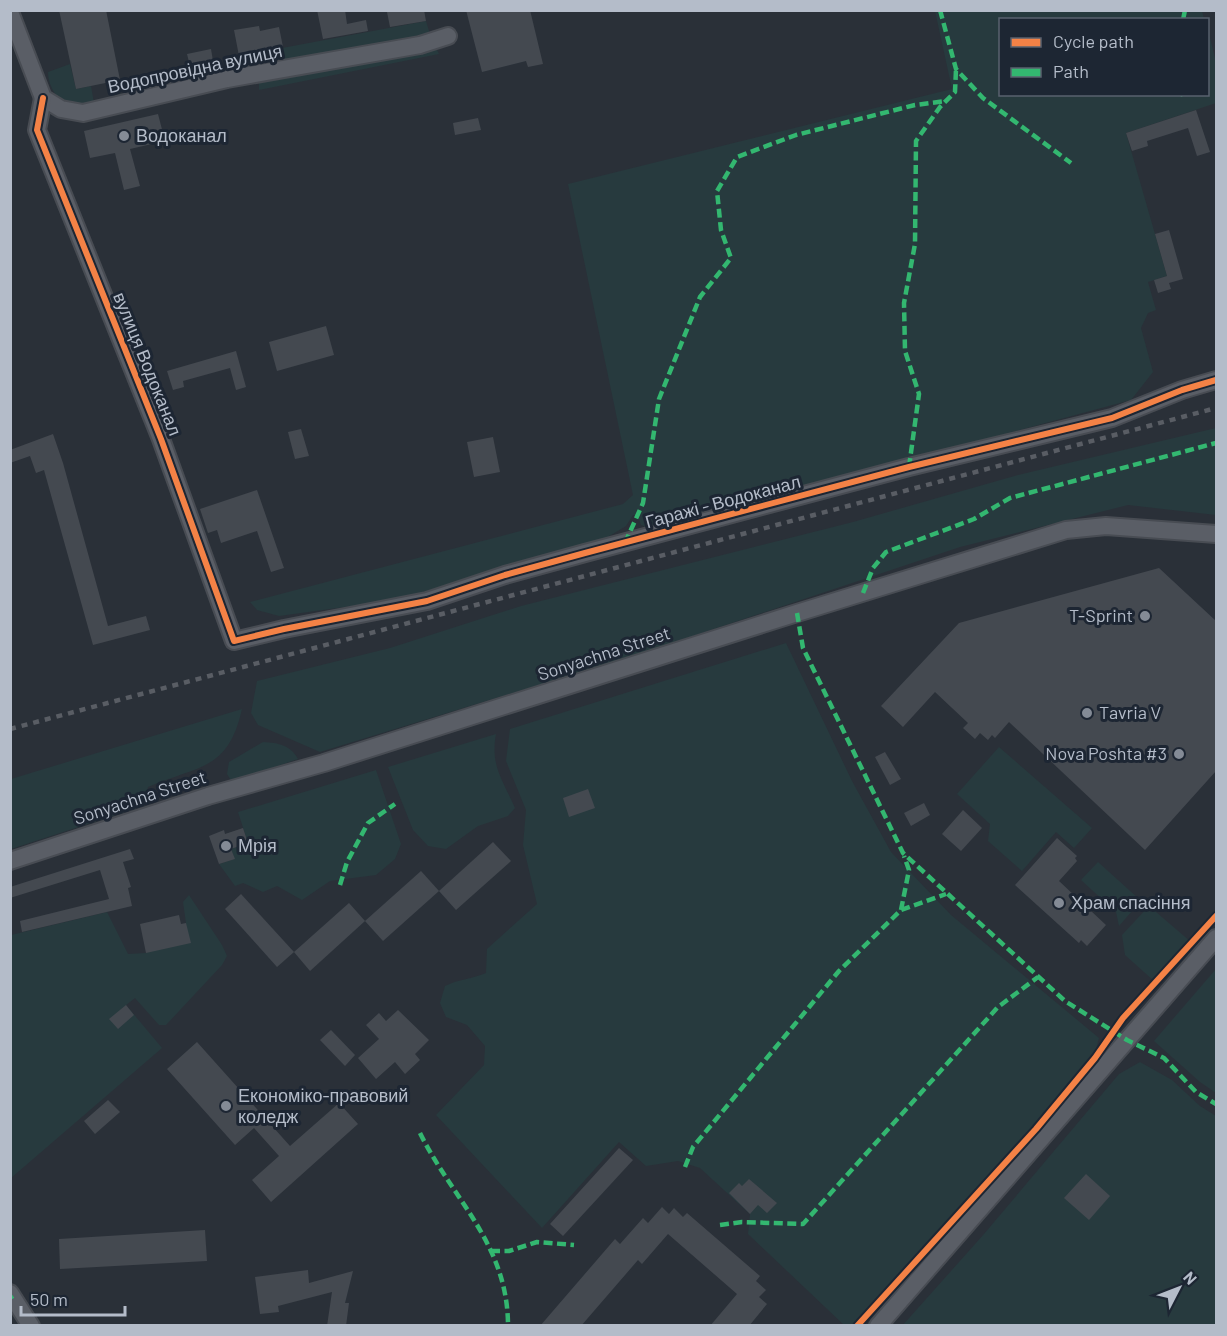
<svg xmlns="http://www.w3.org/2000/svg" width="1227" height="1336" viewBox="0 0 1227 1336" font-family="Barlow,sans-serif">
<rect width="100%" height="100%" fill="#2a3038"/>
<g fill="#273a3e">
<polygon points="935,11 1202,11 1204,19 1000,20 1000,94 1208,94 1208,30 1216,62 1216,103 1126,133 1167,276 1148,282 1156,310 1148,313 1141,328 1153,372 1131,400 652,529 641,525 638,516 633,515 626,526 606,538 396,600 279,616 257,610 250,602 623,504 633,495 568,184 952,89"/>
<polygon points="426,21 430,34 425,38 241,69 228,58"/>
<polygon points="436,48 439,54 259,90 259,80"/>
<path d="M70,64L76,89L91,86L94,103C89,104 81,107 75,106C59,105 48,87 48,72Z"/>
<polygon points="1216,428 1216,515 1128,505 960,547 630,657 320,752 258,725 251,713 257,681 390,648 521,606 853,522 1018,475"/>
<path d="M786,643L852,781L891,852L951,915L1099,1038L1095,1053L991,1175L852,1325H844L748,1234L750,1214L700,1168L678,1161L646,1166L619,1142L542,1228L436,1115L484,1065L485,1046L467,1025L446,1017L440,1003L445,986C459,979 472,979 486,973L487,949L537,904L523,845L526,810L506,761L510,729Z"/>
<path d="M242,709C228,771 199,765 148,787L143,806L11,849V779Z"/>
<path d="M496,734C490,766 503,780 515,808L508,816L478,826L446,849L428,846L413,830L388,767Z"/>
<path d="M263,742C279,743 290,745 298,759L232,782L227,774L229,762Z"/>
<polygon points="999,747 1092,828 1074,848 1056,832 1022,871 988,841 990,824 957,794"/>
<polygon points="376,770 401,844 395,859 376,875 330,881 302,900 277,886 263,892 243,883 235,886 219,864 234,859 231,849 248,843 238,812"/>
<polygon points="1098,862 1139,899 1139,903 1119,926 1116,912 1081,880"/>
<polygon points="189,895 222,945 227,956 222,965 166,1025 159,1025 135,998 126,1005 162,1048 11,1178 11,935 107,912 128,954 146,953 186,923 183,902"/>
<polygon points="1149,906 1191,942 1154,981 1125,955 1122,935"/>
<polygon points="1216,969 1216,1093 1200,1082 1154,1041"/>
<polygon points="1140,1062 1172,1080 1200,1106 1216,1116 1216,1325 902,1326 984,1234 1119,1074"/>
</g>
<g fill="#444950">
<polygon points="59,10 106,10 120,80 76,89"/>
<polygon points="317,10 345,10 347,24 366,20 368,31 323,39"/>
<polygon points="398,10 424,10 426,21 390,27 387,12"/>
<polygon points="466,10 530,10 543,64 528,67 526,61 482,72"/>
<polygon points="259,26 260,31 279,27 283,47 239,56 234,30"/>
<polygon points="211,49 213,61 190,66 187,54"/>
<polygon points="1196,110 1210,152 1197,156 1188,128 1147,141 1148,146 1132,151 1126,133"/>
<polygon points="158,114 165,141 130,149 140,186 124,190 115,153 90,158 84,131"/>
<polygon points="478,118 481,130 455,135 453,123"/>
<polygon points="1169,230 1183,279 1169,283 1168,280 1171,289 1158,293 1154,280 1167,276 1155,234"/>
<polygon points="326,326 334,355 277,371 269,342"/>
<polygon points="236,351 246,387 236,390 230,368 183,381 184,387 173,390 167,371"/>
<polygon points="301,429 309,456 295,459 288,432"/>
<polygon points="53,434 63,463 108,626 146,616 150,630 93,645 44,470 36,473 30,456 10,463 10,450"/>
<polygon points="493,437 500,472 474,477 467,442"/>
<polygon points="257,490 284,568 271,572 257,531 221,543 217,530 208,533 200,509"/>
<polygon points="1159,568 1216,621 1216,771 1145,850 1009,722 995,738 992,735 988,740 980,733 975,739 963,728 968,723 935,692 903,727 881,706 959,623"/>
<polygon points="885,752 901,779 890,785 875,757"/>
<polygon points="588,789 595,808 569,817 563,798"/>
<polygon points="924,803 930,815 911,826 904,813"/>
<polygon points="963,810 982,828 961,851 942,834"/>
<polygon points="243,828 248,843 231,849 235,859 219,864 209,836 224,830 225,834"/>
<polygon points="1057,838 1077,856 1075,858 1077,861 1059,881 1106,925 1087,946 1081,940 1079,943 1015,885"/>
<polygon points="493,842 511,861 456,910 439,891"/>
<polygon points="130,849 134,859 123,862 131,887 128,888 132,906 22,932 20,921 109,899 100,870 10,898 10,887"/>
<polygon points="421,871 439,891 383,941 365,921"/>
<polygon points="241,894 294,952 277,967 225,909"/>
<polygon points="349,903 365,921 310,971 294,952"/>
<polygon points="179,915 181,924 186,923 191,943 146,953 140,924"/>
<polygon points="126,1005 134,1015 118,1029 109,1019"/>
<polygon points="398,1010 429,1040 415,1054 420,1060 405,1074 395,1062 376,1079 358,1058 379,1039 366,1025 379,1013 386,1021"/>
<polygon points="331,1030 355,1055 345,1066 320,1040"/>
<polygon points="197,1042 290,1146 339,1103 358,1124 271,1202 252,1180 279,1156 254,1128 235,1145 167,1069"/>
<polygon points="108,1100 120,1112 95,1134 84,1121"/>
<polygon points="619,1148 633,1160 563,1236 550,1224"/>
<polygon points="1086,1174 1110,1196 1089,1220 1064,1198"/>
<polygon points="749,1179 777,1203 767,1213 758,1205 750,1214 729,1193 739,1183 742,1186"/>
<polygon points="662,1207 669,1214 674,1208 683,1217 687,1213 760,1276 756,1281 766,1290 759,1297 767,1304 749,1326 710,1326 737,1294 668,1234 642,1264 638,1260 581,1326 540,1326 615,1239 620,1244 643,1218 648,1223"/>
<polygon points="205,1230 207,1261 60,1269 59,1239"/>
<polygon points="308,1270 309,1283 353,1271 345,1303 349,1303 346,1326 327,1326 332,1292 278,1306 279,1312 260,1314 255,1277"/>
</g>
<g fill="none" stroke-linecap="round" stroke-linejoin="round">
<g stroke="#484c53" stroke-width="20">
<g id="minor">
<polyline points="10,12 43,98 61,109 83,113 227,79 420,45 448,36"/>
<polyline points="43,98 37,130 161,439 234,641 284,629 427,601 505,575 585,553 909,467 1112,418 1182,390 1216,380"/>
<polyline points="10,861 208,796 324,763 797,613 1066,530 1106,526 1216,534"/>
<polyline points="10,1293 31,1326"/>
<polyline points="878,1326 1216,938"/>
</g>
</g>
<use href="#minor" stroke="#5a5e66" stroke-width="16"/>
<polyline stroke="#595d64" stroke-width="4.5" stroke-dasharray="6 6" stroke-linecap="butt" points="10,729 1216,408"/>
<g stroke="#33b770" stroke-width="4.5" stroke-dasharray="9 4.5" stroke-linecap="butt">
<polyline points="940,10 956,69 983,98 1071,163"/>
<polyline points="1183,20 1185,10"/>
<polyline points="1180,96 1181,94"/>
<polyline points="909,467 919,394 905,351 904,303 915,244 916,141 940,107 955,92 956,69"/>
<polyline points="625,543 643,503 659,399 700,297 731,258 721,230 717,191 737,157 796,135 915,105 946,101"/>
<polyline points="863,593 873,568 886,552 974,519 1010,498 1216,443"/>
<polyline points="797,613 803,648 903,853 1065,1001 1127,1040 1164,1058 1196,1092 1216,1104"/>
<polyline points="340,885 347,862 368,823 395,804"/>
<polyline points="901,910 909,870 904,856"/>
<path d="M420,1133C453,1200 508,1244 508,1326"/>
<polyline points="685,1167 693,1147 839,971 901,910 946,894"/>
<polyline points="720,1225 742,1222 803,1224 998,1007 1038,977"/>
<polyline points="491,1251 509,1251 537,1242 574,1245"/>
<polyline points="10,1298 13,1296"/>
</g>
<g stroke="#1d2633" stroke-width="10">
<g id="cycleway">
<polyline points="43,98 37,130 161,439 234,641 284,629 427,601 505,575 585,553 909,467 1112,418 1182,390 1216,380"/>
<polyline points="857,1326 1036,1129 1095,1058 1123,1018 1216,916"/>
</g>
</g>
<use href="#cycleway" stroke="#f48246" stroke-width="6"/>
</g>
<g fill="#848b96" stroke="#1d2633" stroke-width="2">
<circle cx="124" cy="136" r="6"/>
<circle cx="1145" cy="616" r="6"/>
<circle cx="1087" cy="713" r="6"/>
<circle cx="1179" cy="754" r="6"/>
<circle cx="226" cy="846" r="6"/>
<circle cx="1059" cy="903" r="6"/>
<circle cx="226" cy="1106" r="6"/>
</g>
<g text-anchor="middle" stroke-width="6" stroke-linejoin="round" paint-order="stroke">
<g font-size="18" fill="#b4bcc9" stroke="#1d2633">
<text transform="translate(195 69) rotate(-12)" y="6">Водопровідна вулиця</text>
<text transform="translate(147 364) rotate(68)" y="6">вулиця Водоканал</text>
<text transform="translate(723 502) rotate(-15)" y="6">Гаражі - Водоканал</text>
<text transform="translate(604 654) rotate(-18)" y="6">Sonyachna Street</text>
<text transform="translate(140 798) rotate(-18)" y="6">Sonyachna Street</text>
</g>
<g font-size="18" fill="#b4bcc9" stroke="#1d2633" text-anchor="start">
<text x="136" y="142">Водоканал</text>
<text x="1133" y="622" text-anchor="end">T-Sprint</text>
<text x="1099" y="719">Tavria V</text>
<text x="1167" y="760" text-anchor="end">Nova Poshta #3</text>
<text x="238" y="852">Мрія</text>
<text x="1071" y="909">Храм спасіння</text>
<text x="238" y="1102">Економіко-правовий<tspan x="238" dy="21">коледж</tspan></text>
</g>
</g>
<rect width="1227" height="1336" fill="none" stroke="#b4bcc9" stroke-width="24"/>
<rect x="999" y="18" width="210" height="78" fill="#1d2633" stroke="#59626f" stroke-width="1.5"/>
<rect x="1011" y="38" width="30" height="9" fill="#f48246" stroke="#59626f" stroke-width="1.5"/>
<text x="1053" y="48" font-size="18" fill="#b4bcc9">Cycle path</text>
<rect x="1011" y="68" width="30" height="9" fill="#33b770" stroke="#59626f" stroke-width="1.5"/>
<text x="1053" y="78" font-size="18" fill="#b4bcc9">Path</text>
<g transform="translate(1179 1288) rotate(48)" stroke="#1d2633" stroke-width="4.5" paint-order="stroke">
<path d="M0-4.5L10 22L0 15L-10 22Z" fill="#b4bcc9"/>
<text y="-9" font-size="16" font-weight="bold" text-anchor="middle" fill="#b4bcc9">N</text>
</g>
<path d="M21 1306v9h104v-9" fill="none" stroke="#b4bcc9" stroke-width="3"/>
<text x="30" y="1306" font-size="18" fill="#b4bcc9" stroke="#1d2633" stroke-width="4.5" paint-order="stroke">50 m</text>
</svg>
